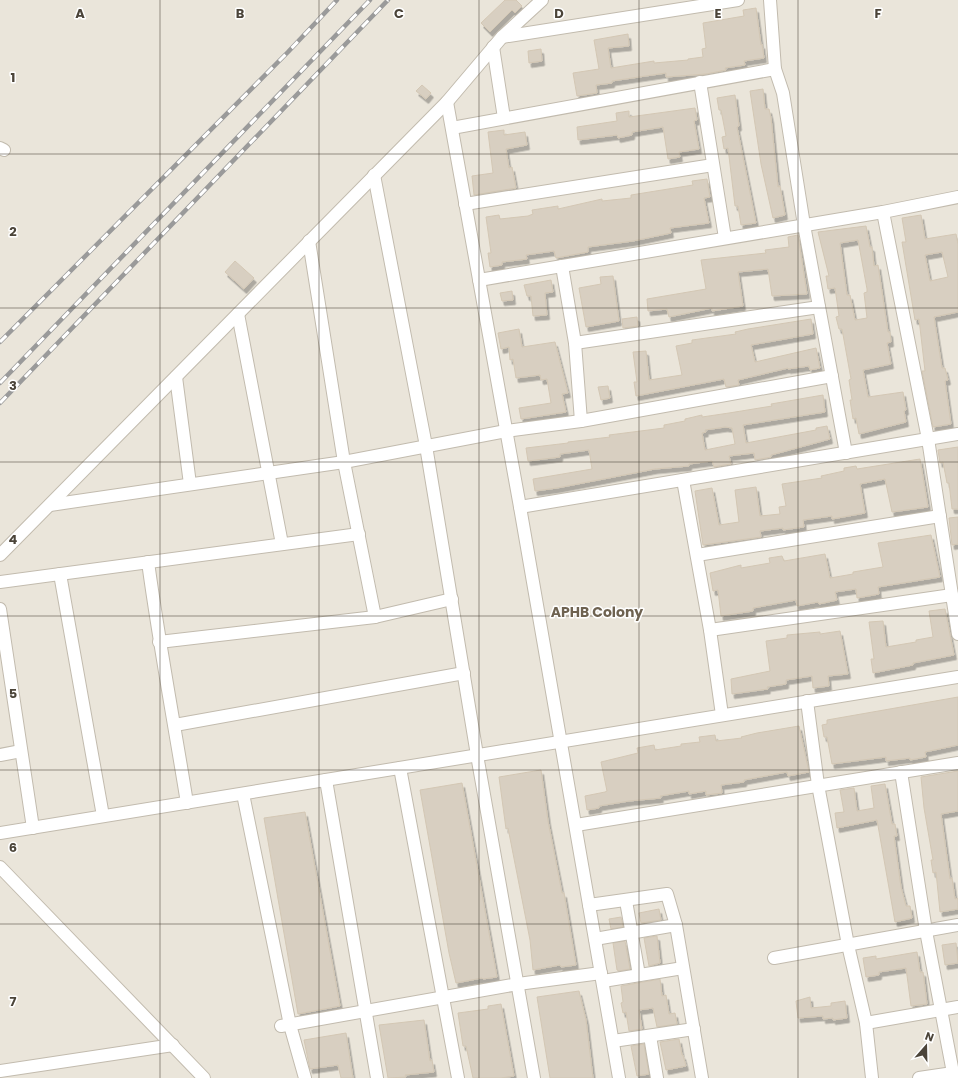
<svg xmlns="http://www.w3.org/2000/svg" width="958" height="1078" viewBox="0 0 958 1078" font-family="Poppins,sans-serif">
<defs>
<filter id="shadow"><feDropShadow dx="2.5" dy="4.5" stdDeviation="0" flood-color="#0004"/></filter>
</defs>
<rect width="100%" height="100%" fill="#f6f3ec"/>
<rect fill="#eae5da" x="0" y="0" width="958" height="1078"/>
<g fill="#d8cfc1" stroke="#d3c7b4" fill-rule="evenodd" filter="url(#shadow)">
<polygon points="505,0 516,0 522,6 515,13 512,10 490,32 481,23"/>
<polygon points="756,8 761,45 762,44 764,58 744,61 745,65 725,68 726,70 706,74 666,77 666,73 612,81 612,83 596,85 597,93 577,96 573,73 599,69 594,40 628,34 629,46 608,48 611,68 654,61 654,63 688,60 688,59 703,57 702,49 706,48 703,23 744,16 743,10"/>
<polygon points="541,49 542,61 529,63 528,51"/>
<polygon points="422,85 431,93 426,99 416,91"/>
<polygon points="763,89 765,109 769,109 771,118 778,187 780,186 785,215 773,218 761,164 750,91"/>
<polygon points="735,95 739,126 737,127 756,223 741,225 738,206 735,206 728,148 724,149 722,137 726,136 721,110 719,110 717,98"/>
<polygon points="695,108 697,120 694,121 699,149 679,152 680,157 668,159 663,127 632,132 632,135 618,138 617,135 578,140 577,127 617,121 616,113 629,111 629,117"/>
<polygon points="504,130 504,135 525,132 527,145 506,149 509,168 512,167 516,188 474,195 472,176 493,173 488,132"/>
<polygon points="707,179 710,197 704,198 709,223 670,228 671,233 633,241 588,247 588,252 556,258 554,251 526,255 527,259 502,262 502,265 490,267 488,253 491,253 486,217 499,215 500,219 528,216 533,214 532,210 558,206 558,209 602,199 602,201 631,198 631,195 693,185 692,181"/>
<path d="M921,215L925,239L956,234L958,244V312L934,317L942,368H945L948,380L945,381L951,424L933,427L922,371H925L919,319L915,320L902,242H906L902,218ZM942,252L948,277L930,281L925,255Z"/>
<path d="M866,226L870,247H872L874,266L878,265L888,332H890L891,342L887,343L891,364L863,370L868,397L903,392L906,410L904,411L906,422L859,434L856,418L853,419L850,400H852L849,380L851,379L842,329H839L836,317L839,316L835,288L828,289L826,276H829L818,232ZM858,240L867,289V292L864,293L867,318L855,320L850,295H847L840,243Z"/>
<polygon points="798,235 807,294 772,296 768,269 738,272 743,306 712,311 712,308 669,317 667,309 648,311 647,299 706,289 701,260 766,253 765,250 789,247 788,237"/>
<polygon points="235,261 254,278 244,289 225,272"/>
<polygon points="613,276 619,321 586,327 579,288 601,284 600,277"/>
<polygon points="551,280 553,292 545,293 547,315 533,316 531,296 527,296 524,285"/>
<polygon points="512,291 513,300 502,301 500,293"/>
<polygon points="637,317 638,326 623,328 622,319"/>
<polygon points="811,319 813,334 751,345 755,362 816,348 820,368 810,370 809,366 788,369 788,368 738,380 739,385 726,387 724,379 636,396 634,382 637,382 633,352 646,351 649,380 682,375 676,346 692,343 692,340 736,334 735,332 748,329"/>
<polygon points="519,329 522,347 555,342 568,393 562,394 566,412 521,419 519,408 551,403 547,379 541,380 540,375 516,378 513,359 510,360 509,347 501,349 498,333"/>
<polygon points="608,386 610,398 601,400 598,387"/>
<path d="M823,395L825,412L743,425L746,443L816,430V428L827,426L830,439L771,455V457L755,460L754,453L729,456L731,464L724,465L714,467L712,461L689,464V466L655,469L557,488L535,491L533,479L592,469L589,450L560,454V457L528,461L526,448L568,443V442L610,437L609,435L664,428V425L685,421V419L702,415V417L729,413L772,406L771,404ZM725,427L732,428L735,444L705,450L702,433L706,432L705,430Z"/>
<polygon points="958,447 958,509 952,509 949,483 947,483 943,462 940,463 938,450"/>
<polygon points="920,459 928,507 892,512 885,479 860,484 865,513 832,519 832,516 803,520 804,527 783,530 783,528 760,531 761,537 703,545 695,491 712,488 719,525 739,522 735,490 756,487 760,516 780,514 779,507 786,506 782,484 822,478 821,476 844,471 844,468 856,466 857,469"/>
<polygon points="958,517 958,544 952,545 949,518"/>
<polygon points="931,535 940,577 878,587 879,594 857,598 856,589 835,592 837,600 819,604 818,602 797,606 796,600 753,608 753,611 721,616 718,590 713,591 710,573 741,565 741,568 770,563 769,558 782,556 784,561 825,554 830,578 853,574 853,572 883,567 878,543"/>
<polygon points="945,609 954,655 913,663 913,665 873,673 871,659 874,659 869,622 883,621 886,647 916,642 916,640 933,637 929,611"/>
<polygon points="840,631 848,674 828,676 829,686 813,688 812,676 786,680 786,684 767,687 768,689 732,694 731,679 770,671 766,641 787,638 787,635 820,632 820,634"/>
<polygon points="958,697 958,745 925,752 926,757 910,760 910,758 886,761 886,757 832,764 827,737 824,737 822,725 827,724 827,720"/>
<polygon points="799,726 809,772 788,776 787,772 744,780 744,782 721,785 722,793 706,795 706,791 689,794 689,791 660,796 661,798 629,801 599,806 599,808 587,810 585,796 605,792 607,791 601,762 638,753 637,748 654,745 655,750 681,746 681,744 700,742 699,737 715,735 716,741 742,738 741,737 757,733"/>
<polygon points="541,770 548,821 562,893 564,893 576,965 561,967 560,965 533,970 530,940 508,828 506,829 499,777"/>
<polygon points="958,771 958,811 941,814 950,879 952,878 955,899 958,898 958,909 940,912 936,872 933,873 931,860 933,860 924,808 921,777"/>
<polygon points="462,783 497,977 483,979 482,978 456,983 449,953 420,790"/>
<polygon points="885,784 892,824 895,824 897,836 894,836 901,887 906,906 910,906 912,918 895,922 877,820 837,828 835,813 844,812 840,790 854,788 857,811 874,808 871,786"/>
<polygon points="305,812 340,1006 298,1014 264,818"/>
<polygon points="659,909 661,920 641,923 639,913"/>
<polygon points="621,917 623,927 611,929 609,919"/>
<polygon points="657,936 660,963 649,966 644,938"/>
<polygon points="625,941 630,969 619,971 617,970 613,943"/>
<polygon points="956,943 958,963 945,965 942,945"/>
<polygon points="917,952 920,972 923,972 927,1004 911,1006 906,968 879,972 879,975 866,977 863,958 876,956 876,959"/>
<polygon points="660,979 662,996 666,995 669,1014 675,1013 677,1024 657,1027 653,1008 639,1010 642,1029 629,1031 626,1012 623,1013 621,1003 623,1002 621,986"/>
<polygon points="579,991 586,1020 593,1078 550,1078 537,997"/>
<polygon points="810,997 811,1008 831,1006 831,1003 845,1001 847,1018 833,1020 833,1018 823,1019 823,1016 798,1018 796,1001"/>
<polygon points="501,1004 514,1076 501,1078 473,1078 466,1046 463,1046 458,1013 488,1009 488,1006"/>
<polygon points="424,1020 430,1061 432,1060 434,1072 405,1075 406,1077 388,1078 379,1025"/>
<polygon points="346,1033 353,1078 341,1078 338,1065 310,1069 304,1040"/>
<polygon points="679,1039 682,1055 683,1055 686,1066 666,1070 660,1042"/>
<polygon points="644,1044 649,1074 637,1076 631,1046"/>
</g>
<g fill="none" stroke-linecap="round" stroke-linejoin="round">
<g stroke="#c2bbae" stroke-width="14">
<g id="street">
<polyline points="770,0 775,69 783,93 804,225 846,453"/>
<polyline points="502,37 738,0"/>
<polyline points="493,47 504,118"/>
<polyline points="700,82 725,238"/>
<polyline points="447,102 520,507 619,1078"/>
<polyline points="452,128 775,69"/>
<polyline points="0,148 4,150"/>
<polyline points="374,175 426,446 477,755 534,1078"/>
<polyline points="465,204 713,165"/>
<polyline points="883,212 928,439 958,634"/>
<polyline points="309,241 344,462 375,617"/>
<polyline points="562,266 575,343 581,421"/>
<polyline points="479,280 883,212 958,197"/>
<polyline points="238,314 282,544"/>
<polyline points="575,343 819,307"/>
<polyline points="176,377 190,484"/>
<polyline points="683,480 710,630 722,715"/>
<polyline points="50,505 344,462 506,431 581,421 832,376"/>
<polyline points="520,507 958,434"/>
<polyline points="0,555 447,102 502,37 542,0"/>
<polyline points="697,555 940,516"/>
<path d="M148,562C159,643 174,722 187,803"/>
<polyline points="60,574 103,816"/>
<polyline points="0,582 359,534"/>
<polyline points="0,609 33,828"/>
<polyline points="710,630 952,595"/>
<polyline points="159,642 375,617 452,599"/>
<polyline points="807,701 818,785 848,945 866,1023 872,1078"/>
<polyline points="175,725 464,673"/>
<polyline points="0,755 21,751"/>
<polyline points="400,768 458,1078"/>
<polyline points="901,772 926,931 954,1078"/>
<polyline points="326,780 377,1078"/>
<polyline points="243,794 290,1025 305,1078"/>
<polyline points="576,825 958,763"/>
<polyline points="0,833 958,677"/>
<polyline points="0,867 204,1078"/>
<polyline points="626,901 639,975"/>
<polyline points="589,905 667,894 676,925 702,1078"/>
<polyline points="595,939 676,925"/>
<polyline points="774,958 958,925"/>
<polyline points="603,981 683,968"/>
<polyline points="866,1023 958,1007"/>
<polyline points="281,1026 518,984 601,973"/>
<polyline points="650,1036 657,1078"/>
<polyline points="613,1041 694,1029"/>
<polyline points="0,1071 173,1045"/>
<polyline points="919,1078 953,1073"/>
</g>
</g>
<use href="#street" stroke="#fff" stroke-width="12"/>
<g stroke="#9a9a9a" stroke-width="4.5">
<g id="rail">
<polyline points="0,342 288,52 337,0"/>
<polyline points="0,383 370,0"/>
<polyline points="0,403 388,0"/>
</g>
</g>
<use href="#rail" stroke="#fff" stroke-width="3" stroke-dasharray="9" stroke-linecap="butt"/>
</g>
<path fill="none" stroke="#4b4439" stroke-width="1" stroke-opacity="0.55" d="M160,0V1078M319,0V1078M479,0V1078M639,0V1078M798,0V1078M0,154H958M0,308H958M0,462H958M0,616H958M0,770H958M0,924H958"/>
<g text-anchor="middle" stroke-width="3" stroke-linejoin="round" paint-order="stroke">
<g font-size="14" font-weight="bold" fill="#6e6250" stroke="#fff">
<text x="597" y="617">APHB Colony</text>
</g>
</g>
<g font-size="13" text-anchor="middle" font-weight="bold" fill="#4b4439" stroke="#fff" stroke-width="3" stroke-linejoin="round" paint-order="stroke">
<text x="80" y="18">A</text>
<text x="240" y="18">B</text>
<text x="399" y="18">C</text>
<text x="559" y="18">D</text>
<text x="718" y="18">E</text>
<text x="878" y="18">F</text>
<text x="13" y="82">1</text>
<text x="13" y="236">2</text>
<text x="13" y="390">3</text>
<text x="13" y="544">4</text>
<text x="13" y="698">5</text>
<text x="13" y="852">6</text>
<text x="13" y="1006">7</text>
</g>
<g transform="translate(926 1046) rotate(20)" stroke="#ffffff" stroke-width="3" paint-order="stroke">
<path d="M0-3L7 15L0 10L-7 15Z" fill="#4b4439"/>
<text y="-6" font-size="11" font-weight="bold" text-anchor="middle" fill="#4b4439">N</text>
</g>
</svg>
